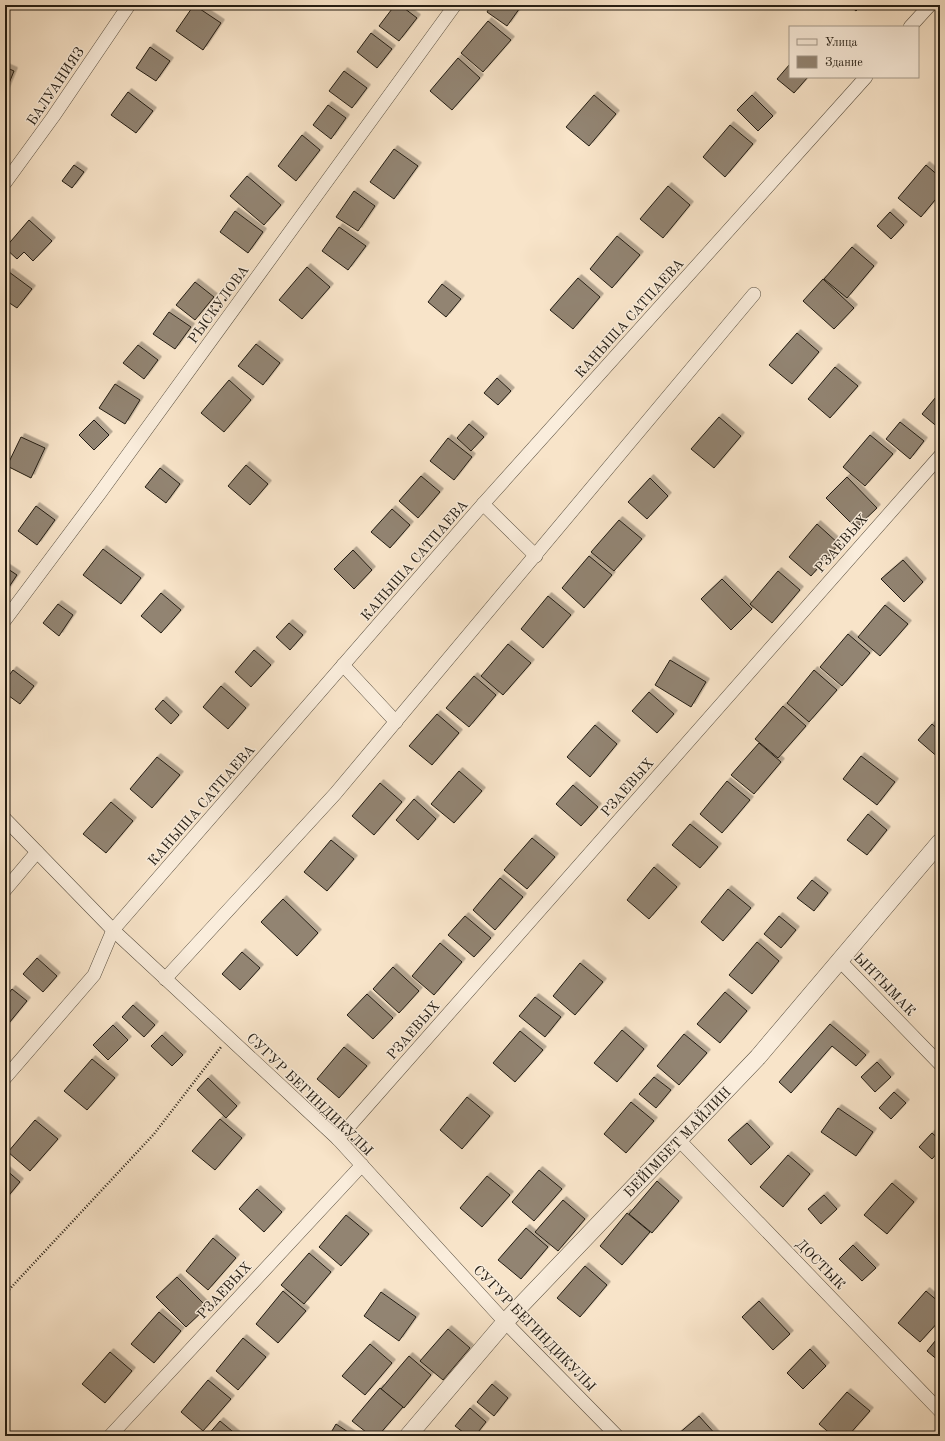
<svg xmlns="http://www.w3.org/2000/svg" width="945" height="1441" viewBox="0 0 945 1441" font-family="'Old Standard TT',serif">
<defs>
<filter id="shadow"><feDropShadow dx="3.5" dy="-3.5" stdDeviation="0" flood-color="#0004"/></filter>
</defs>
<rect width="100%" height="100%" fill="#f8e4c9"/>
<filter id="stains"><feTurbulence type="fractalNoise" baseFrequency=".005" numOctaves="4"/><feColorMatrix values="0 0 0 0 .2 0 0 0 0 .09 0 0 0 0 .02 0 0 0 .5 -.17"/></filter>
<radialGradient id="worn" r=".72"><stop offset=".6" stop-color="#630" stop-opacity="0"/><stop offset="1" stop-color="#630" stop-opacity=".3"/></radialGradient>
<g fill="#928472" stroke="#241d13" filter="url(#shadow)">
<polygon points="194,5 221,23 203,50 176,31"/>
<polygon points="395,5 400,5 417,18 399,41 379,26"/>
<polygon points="491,5 522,5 507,26 487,12"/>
<polygon points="849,5 862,5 856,11"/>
<polygon points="488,21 511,40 483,72 461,53"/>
<polygon points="371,33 392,49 377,68 357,52"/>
<polygon points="150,47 170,61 156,81 136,68"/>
<polygon points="458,58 480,78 452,110 430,91"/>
<polygon points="790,64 790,77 808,77 794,93 777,79"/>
<polygon points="5,67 14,71 5,93"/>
<polygon points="344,71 367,88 352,108 329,91"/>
<polygon points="128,92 153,111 136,133 111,115"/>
<polygon points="594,95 616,114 589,146 566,127"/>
<polygon points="752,95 773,116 758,131 737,110"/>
<polygon points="328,105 346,118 331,139 313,125"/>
<polygon points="730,125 753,144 725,177 703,157"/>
<polygon points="302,135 320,150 296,181 278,166"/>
<polygon points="394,149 418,166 394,199 370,182"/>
<polygon points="74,165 84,172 72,188 62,181"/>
<polygon points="926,165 940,177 940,194 921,217 898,198"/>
<polygon points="247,176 281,205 264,225 230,196"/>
<polygon points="668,186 690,205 663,238 640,219"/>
<polygon points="354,191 375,206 358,231 336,217"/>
<polygon points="235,211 263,232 248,253 220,232"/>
<polygon points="890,212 904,225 891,239 877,226"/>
<polygon points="29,220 52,241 33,261 24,252 17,259 5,248"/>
<polygon points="339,227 366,246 348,270 322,251"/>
<polygon points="617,236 640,255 612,288 590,269"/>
<polygon points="852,247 874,266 847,298 824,279"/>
<polygon points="307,267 330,287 302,319 279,300"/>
<polygon points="9,272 32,289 17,308 5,300 5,278"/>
<polygon points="578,278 600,297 573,329 550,310"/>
<polygon points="823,279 854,308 834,329 803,301"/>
<polygon points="195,282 214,297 195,320 176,305"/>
<polygon points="442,284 461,299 446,317 428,302"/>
<polygon points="169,312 191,327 175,349 153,334"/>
<polygon points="797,333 819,352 792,384 769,365"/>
<polygon points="256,344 280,363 263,385 238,366"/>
<polygon points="138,345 158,360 144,379 123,363"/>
<polygon points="835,367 858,386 830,418 808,399"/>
<polygon points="497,378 511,391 498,405 484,393"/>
<polygon points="229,380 251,400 224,432 201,413"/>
<polygon points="115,384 140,400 125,424 99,408"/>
<polygon points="940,392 940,429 922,414"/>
<polygon points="719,417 741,436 714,468 691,449"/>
<polygon points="94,420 109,435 94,450 79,435"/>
<polygon points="900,422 924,441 910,459 886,439"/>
<polygon points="469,424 484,437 471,451 457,438"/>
<polygon points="870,435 893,454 865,486 843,467"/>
<polygon points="21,437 45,448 31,478 7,466"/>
<polygon points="448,438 472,457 454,480 430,461"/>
<polygon points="246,465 268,484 250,505 228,486"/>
<polygon points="160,468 180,484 166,503 145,487"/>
<polygon points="421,476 440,492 418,518 399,501"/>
<polygon points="847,477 877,508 856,528 826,498"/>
<polygon points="650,478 668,496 647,519 628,502"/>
<polygon points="36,506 55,520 37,545 18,531"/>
<polygon points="392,509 410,525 390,548 371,532"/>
<polygon points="619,520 642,539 614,571 591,552"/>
<polygon points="817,524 839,544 811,576 789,557"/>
<polygon points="103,549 141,578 121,604 83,575"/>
<polygon points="353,550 372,570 354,589 334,569"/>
<polygon points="589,556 612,575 584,608 562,588"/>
<polygon points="903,560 923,582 904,602 881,579"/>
<polygon points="5,567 17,575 5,593"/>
<polygon points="778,571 800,590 772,623 750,604"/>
<polygon points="722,579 752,609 731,630 701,599"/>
<polygon points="161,593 181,610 161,633 141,616"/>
<polygon points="548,596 571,615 543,648 521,629"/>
<polygon points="58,604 73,615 59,636 43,623"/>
<polygon points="885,605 908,624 880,656 858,637"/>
<polygon points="289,623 303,635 290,650 276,637"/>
<polygon points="848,634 870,653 842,686 820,667"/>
<polygon points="508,644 531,663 503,695 481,676"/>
<polygon points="254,650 271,665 251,687 235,672"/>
<polygon points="670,660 706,682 691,707 655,685"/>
<polygon points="13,670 34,686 20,704 5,693 5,681"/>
<polygon points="814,670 837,690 809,722 787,703"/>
<polygon points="474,676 496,695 469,727 446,708"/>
<polygon points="221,686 246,708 228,729 203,707"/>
<polygon points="649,692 674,714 657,733 632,711"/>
<polygon points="163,700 179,715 171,724 155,709"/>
<polygon points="783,706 806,726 778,758 755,739"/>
<polygon points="437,714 459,733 432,765 409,746"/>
<polygon points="932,724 940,731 940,759 918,740"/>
<polygon points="595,725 617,744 590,777 567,757"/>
<polygon points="759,743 781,762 754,794 731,775"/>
<polygon points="861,756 895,782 877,805 843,779"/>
<polygon points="157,757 180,775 152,808 130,789"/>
<polygon points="459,771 482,791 454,823 431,804"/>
<polygon points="727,781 750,800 722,833 700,814"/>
<polygon points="380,783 402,802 374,835 352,816"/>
<polygon points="573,785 598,807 581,826 556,804"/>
<polygon points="414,799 436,819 418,840 396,820"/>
<polygon points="111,802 133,821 106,853 83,834"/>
<polygon points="868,814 887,830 867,855 847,840"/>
<polygon points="690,824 718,847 700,868 672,845"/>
<polygon points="532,838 555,857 527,889 504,870"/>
<polygon points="331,840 354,859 327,891 304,872"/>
<polygon points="654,867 677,887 649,919 627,900"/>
<polygon points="500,878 523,897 495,930 473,910"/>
<polygon points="812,880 828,893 814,911 797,898"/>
<polygon points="728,889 751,908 723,941 701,922"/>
<polygon points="283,899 318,933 297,956 261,922"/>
<polygon points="465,916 491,938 474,957 448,935"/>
<polygon points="779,916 796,930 781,948 764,934"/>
<polygon points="757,942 779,961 752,994 729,975"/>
<polygon points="440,943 462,962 434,995 412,976"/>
<polygon points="242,952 260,968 240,990 222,974"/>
<polygon points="37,958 57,976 43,992 23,974"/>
<polygon points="580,963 603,982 575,1015 553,996"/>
<polygon points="393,967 419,991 399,1013 373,989"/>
<polygon points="12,989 27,1001 5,1028 5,998"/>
<polygon points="725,992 747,1011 720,1043 697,1024"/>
<polygon points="367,994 393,1018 373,1039 347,1015"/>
<polygon points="535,997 561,1017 545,1037 519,1016"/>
<polygon points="133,1005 155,1025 144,1037 122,1017"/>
<polygon points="830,1024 866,1055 856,1066 832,1046 791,1093 779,1082"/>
<polygon points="113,1025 128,1040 108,1060 93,1045"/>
<polygon points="622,1030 644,1049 617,1082 594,1063"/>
<polygon points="520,1031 543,1050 515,1082 493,1063"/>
<polygon points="684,1034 707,1053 679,1085 657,1066"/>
<polygon points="162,1035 183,1055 172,1066 151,1046"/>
<polygon points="344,1047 367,1066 339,1098 317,1079"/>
<polygon points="92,1059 115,1078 87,1110 64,1091"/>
<polygon points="877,1062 891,1077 875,1092 861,1077"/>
<polygon points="654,1077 671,1090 656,1108 639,1094"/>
<polygon points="208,1078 237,1106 226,1118 197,1090"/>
<polygon points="894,1092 906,1103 891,1119 879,1108"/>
<polygon points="467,1097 490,1116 462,1149 440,1130"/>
<polygon points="631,1102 654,1121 626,1153 604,1134"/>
<polygon points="838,1108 873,1132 856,1156 821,1132"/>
<polygon points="220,1119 242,1138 215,1170 192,1151"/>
<polygon points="35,1120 58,1139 30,1171 8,1152"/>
<polygon points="747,1123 770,1147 751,1165 728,1140"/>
<polygon points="932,1133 940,1140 940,1150 932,1159 919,1147"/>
<polygon points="788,1155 810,1174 783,1207 760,1187"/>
<polygon points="5,1169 20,1182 5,1200"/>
<polygon points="539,1170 562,1189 534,1221 512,1202"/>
<polygon points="487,1176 510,1195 482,1227 460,1208"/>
<polygon points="657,1181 679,1201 652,1233 629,1214"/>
<polygon points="892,1183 914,1202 887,1234 864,1215"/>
<polygon points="257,1189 282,1212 264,1232 239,1209"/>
<polygon points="824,1195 837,1209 821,1224 808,1209"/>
<polygon points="563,1200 585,1219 558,1251 535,1232"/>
<polygon points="627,1213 650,1232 622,1265 600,1246"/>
<polygon points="346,1215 369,1234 341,1266 319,1247"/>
<polygon points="526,1228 548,1247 521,1279 498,1260"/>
<polygon points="213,1238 236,1258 208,1290 186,1271"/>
<polygon points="853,1245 876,1268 862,1281 839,1259"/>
<polygon points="309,1253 331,1272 304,1304 281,1285"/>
<polygon points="585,1266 607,1285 580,1317 557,1298"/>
<polygon points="177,1277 207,1307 186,1327 156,1297"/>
<polygon points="283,1291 306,1311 278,1343 256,1324"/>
<polygon points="926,1291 940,1303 940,1320 920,1342 898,1323"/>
<polygon points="381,1292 416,1317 399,1341 364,1316"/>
<polygon points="759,1301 790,1334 773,1350 742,1317"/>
<polygon points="159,1312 181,1331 154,1363 131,1344"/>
<polygon points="448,1329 470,1348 443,1380 420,1361"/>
<polygon points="940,1335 940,1362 927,1351"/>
<polygon points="243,1338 266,1357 238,1390 216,1371"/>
<polygon points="370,1344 392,1363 365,1395 342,1376"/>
<polygon points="810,1349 826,1366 803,1389 787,1373"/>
<polygon points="110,1352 132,1371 105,1403 82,1384"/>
<polygon points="409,1356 431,1375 404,1408 381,1389"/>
<polygon points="208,1380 231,1399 203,1431 181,1412"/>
<polygon points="492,1384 508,1398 494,1416 477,1402"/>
<polygon points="380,1388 403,1407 378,1436 371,1436 352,1421"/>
<polygon points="847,1392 870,1411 848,1436 833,1436 819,1424"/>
<polygon points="470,1408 486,1422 475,1436 468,1436 455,1426"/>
<polygon points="699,1416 717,1436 677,1436 677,1435"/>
<polygon points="220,1421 238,1436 207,1436"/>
<polygon points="336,1424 354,1436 329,1436"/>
</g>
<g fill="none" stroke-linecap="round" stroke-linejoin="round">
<g stroke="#594f40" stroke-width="14">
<g id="minor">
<polyline points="910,27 930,5"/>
<polyline points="5,183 53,117 129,5"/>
<polyline points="483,504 536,556"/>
<polyline points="5,620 100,493 455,5"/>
<polyline points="343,665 396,722"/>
<polyline points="5,819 113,930 338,1139 505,1322 617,1436"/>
<polyline points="5,890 37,852"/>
<polyline points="840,961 940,1064"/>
<polyline points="165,979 335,794 754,294"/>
<polyline points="5,1078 94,975 113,930 483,504 866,77"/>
<polyline points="338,1139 940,456"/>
<polyline points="679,1140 940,1411"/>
<polyline points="110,1436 362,1165"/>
</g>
</g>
<g stroke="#594f40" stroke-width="18">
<polyline id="tertiary" points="408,1436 505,1322 758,1057 940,842"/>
</g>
<polyline stroke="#241d13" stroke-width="2.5" stroke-dasharray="1 2" stroke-linecap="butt" points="5,1294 154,1134 221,1047"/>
<use href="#minor" stroke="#faeddc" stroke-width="13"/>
<use href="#tertiary" stroke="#faeddc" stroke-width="17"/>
</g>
<g text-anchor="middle" stroke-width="3" stroke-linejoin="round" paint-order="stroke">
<g font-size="14" fill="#241d13" stroke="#faeddc">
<text transform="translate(55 86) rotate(-56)" y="5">БАЛУАНИЯЗ</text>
<text transform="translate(218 304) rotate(-54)" y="5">РЫСКУЛОВА</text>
<text transform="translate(629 318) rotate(-48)" y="5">КАНЫША САТПАЕВА</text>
<text transform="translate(841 543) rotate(-49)" y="5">РЗАЕВЫХ</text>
<text transform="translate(414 560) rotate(-49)" y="5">КАНЫША САТПАЕВА</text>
<text transform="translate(627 787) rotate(-49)" y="5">РЗАЕВЫХ</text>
<text transform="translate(201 805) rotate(-49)" y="5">КАНЫША САТПАЕВА</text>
<text transform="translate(885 984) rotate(46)" y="5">ЫНТЫМАК</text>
<text transform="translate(413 1030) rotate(-49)" y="5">РЗАЕВЫХ</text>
<text transform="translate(310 1094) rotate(44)" y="5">СУГУР БЕГИНДИКУЛЫ</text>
<text transform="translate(677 1142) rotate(-46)" y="5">БЕЙІМБЕТ МАЙЛИН</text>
<text transform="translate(821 1264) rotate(46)" y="5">ДОСТЫК</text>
<text transform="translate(224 1290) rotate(-47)" y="5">РЗАЕВЫХ</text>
<text transform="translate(535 1328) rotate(46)" y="5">СУГУР БЕГИНДИКУЛЫ</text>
</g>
</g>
<rect width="945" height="1441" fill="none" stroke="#f8e4c9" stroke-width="20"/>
<rect x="6" y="6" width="933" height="1429" fill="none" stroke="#241d13" stroke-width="2"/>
<rect x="10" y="10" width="925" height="1421" fill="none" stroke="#241d13"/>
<rect x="789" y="26" width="130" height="52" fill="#faeddc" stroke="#a49a8c"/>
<rect x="797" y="39" width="20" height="6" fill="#faeddc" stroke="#a49a8c"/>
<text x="825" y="46" font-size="12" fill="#241d13">Улица</text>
<rect x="797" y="56" width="20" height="12" fill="#928472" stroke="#a49a8c"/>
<text x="825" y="66" font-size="12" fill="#241d13">Здание</text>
<rect width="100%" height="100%" filter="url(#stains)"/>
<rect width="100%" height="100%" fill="url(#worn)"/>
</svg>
